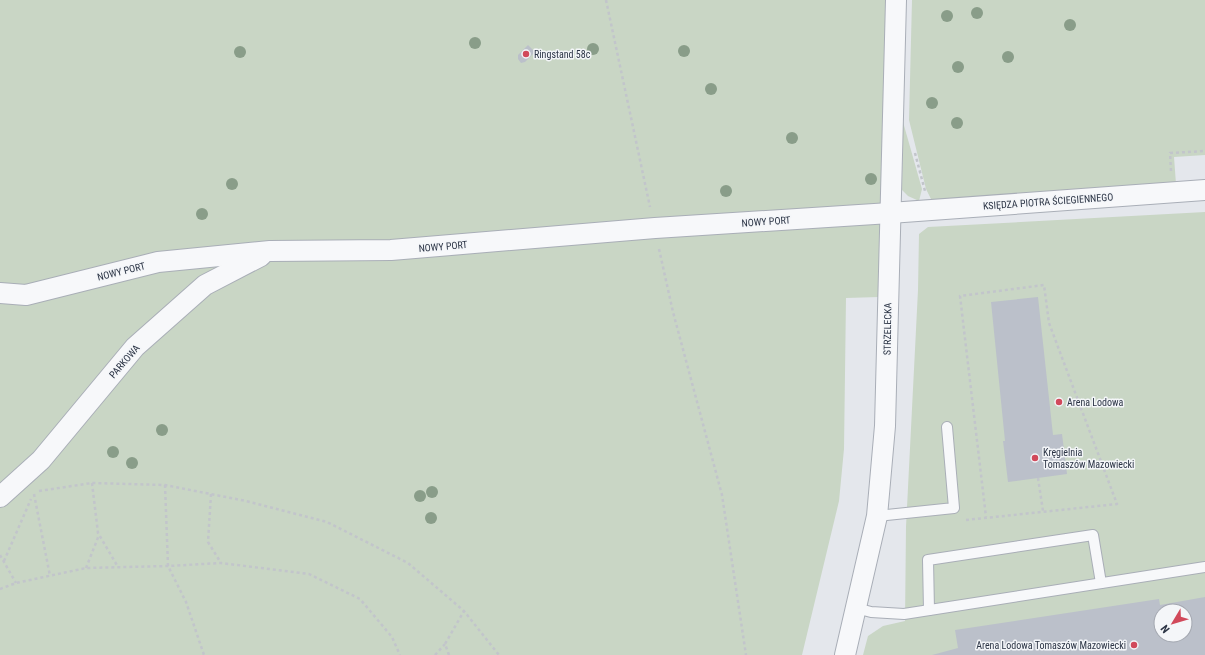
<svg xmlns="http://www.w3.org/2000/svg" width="1205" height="655" viewBox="0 0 1205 655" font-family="'Roboto Condensed',sans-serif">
<rect width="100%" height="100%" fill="#e4e7ec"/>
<g fill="#c9d6c5" fill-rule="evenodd">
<polygon points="0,0 886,0 879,297 846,298 844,449 839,501 802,655 0,655"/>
<polygon points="912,0 1205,0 1205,155 1174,157 1176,184 932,201 926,189 909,120"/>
<polygon points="903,122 922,189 919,201 908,196 902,190"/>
<path d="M1205,212V655H863L868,636L883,626L905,621L906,527L918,290L919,234L928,227ZM1161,611H1185V635H1161Z"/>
</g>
<g fill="#bbc0ca" fill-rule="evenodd">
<polygon points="528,45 535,52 525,62 521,63 518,59 518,55"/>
<polygon points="1038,297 1053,435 1062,434 1067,474 1008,482 1003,441 1005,441 991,302"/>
<path d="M1205,597V655H932L958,648L955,630L1159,599L1160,605ZM1161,611H1185V635H1161Z"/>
</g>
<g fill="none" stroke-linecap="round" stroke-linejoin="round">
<g stroke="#a9aeb7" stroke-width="12">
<g id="service">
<polyline points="877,516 954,508 947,427"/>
<polyline points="856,608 871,612 904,614 1205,567"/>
<polyline points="929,610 928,560 1093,535 1101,583"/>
</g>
</g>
<g stroke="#a9aeb7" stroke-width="22">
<g id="minor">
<polyline points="0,293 26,295 158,262 270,251 391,250 655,228 890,213 1205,190"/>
<polyline points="0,497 41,460 135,347 205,285 261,256"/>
<polyline points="845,655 877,516 885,426 896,0"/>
</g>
</g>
<g stroke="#c2c5cb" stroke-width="2.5" stroke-dasharray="3 3" stroke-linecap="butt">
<polyline points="606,0 650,207"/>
<polyline points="915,153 925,191"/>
<polyline points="1171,171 1170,153 1205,151"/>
<polyline points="659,249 673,312 722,495 746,655"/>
<polyline points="1038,478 1043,511"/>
<polyline points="92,483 98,533 118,567"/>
<polyline points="165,485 168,566 186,602 204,655"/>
<polyline points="39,491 92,483 165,485 246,501 327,522 408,563 464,611 499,655"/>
<polyline points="34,494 50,576"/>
<polyline points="211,494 208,542 221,563"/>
<polyline points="966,520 1117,504 1049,323 1044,285 960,296 986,517"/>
<polyline points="0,555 16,583"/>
<polyline points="4,561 31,499"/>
<polyline points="86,568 99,535"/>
<polyline points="0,589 16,583 86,568 168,566 221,563 309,574 360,599 392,637 400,655"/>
<polyline points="435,655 445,644"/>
<polyline points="449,655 445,644 464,611"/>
</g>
<use href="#service" stroke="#f7f8fa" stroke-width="10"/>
<use href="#minor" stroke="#f7f8fa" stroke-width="20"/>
</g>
<g fill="#899d89">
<circle cx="977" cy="13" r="6"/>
<circle cx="947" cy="16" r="6"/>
<circle cx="1070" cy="25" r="6"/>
<circle cx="475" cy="43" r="6"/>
<circle cx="593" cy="49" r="6"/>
<circle cx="684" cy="51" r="6"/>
<circle cx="240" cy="52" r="6"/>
<circle cx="1008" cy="57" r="6"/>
<circle cx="958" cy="67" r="6"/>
<circle cx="711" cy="89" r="6"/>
<circle cx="932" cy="103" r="6"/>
<circle cx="957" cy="123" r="6"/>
<circle cx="792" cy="138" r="6"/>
<circle cx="871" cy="179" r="6"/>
<circle cx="232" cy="184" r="6"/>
<circle cx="726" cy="191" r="6"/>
<circle cx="202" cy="214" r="6"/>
<circle cx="162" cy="430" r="6"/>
<circle cx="113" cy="452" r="6"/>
<circle cx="132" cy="463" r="6"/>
<circle cx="432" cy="492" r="6"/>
<circle cx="420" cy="496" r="6"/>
<circle cx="431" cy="518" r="6"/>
</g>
<g fill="#d1495b" stroke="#f4f6f9" stroke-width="1.5">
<circle cx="526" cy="54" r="4"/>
<circle cx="1059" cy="402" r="4"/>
<circle cx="1035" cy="458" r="4"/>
<circle cx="1134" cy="645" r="4"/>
</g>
<g text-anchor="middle" stroke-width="3" stroke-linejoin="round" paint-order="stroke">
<g font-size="10" fill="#2b3445" stroke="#f4f6f9" text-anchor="start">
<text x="534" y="58">Ringstand 58c</text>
<text x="1067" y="406">Arena Lodowa</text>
<text x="1043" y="456">Kręgielnia<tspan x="1043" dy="12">Tomaszów Mazowiecki</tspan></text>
<text x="1126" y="649" text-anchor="end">Arena Lodowa Tomaszów Mazowiecki</text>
</g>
<g font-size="10" fill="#2b3445" stroke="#f4f6f9">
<text transform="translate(1048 201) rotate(-4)" y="4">KSIĘDZA PIOTRA ŚCIEGIENNEGO</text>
<text transform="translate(766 221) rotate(-4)" y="4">NOWY PORT</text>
<text transform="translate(443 246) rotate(-5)" y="4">NOWY PORT</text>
<text transform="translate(121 271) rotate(-14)" y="4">NOWY PORT</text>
<text transform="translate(887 329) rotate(-89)" y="4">STRZELECKA</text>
<text transform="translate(124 361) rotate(-49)" y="4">PARKOWA</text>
</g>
</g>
<g transform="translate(1173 623) rotate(232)"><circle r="19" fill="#f4f6f9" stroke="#a4a8b1"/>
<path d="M0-3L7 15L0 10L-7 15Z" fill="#d1495b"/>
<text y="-6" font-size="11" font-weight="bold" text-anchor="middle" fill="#2b3445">N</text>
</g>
</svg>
